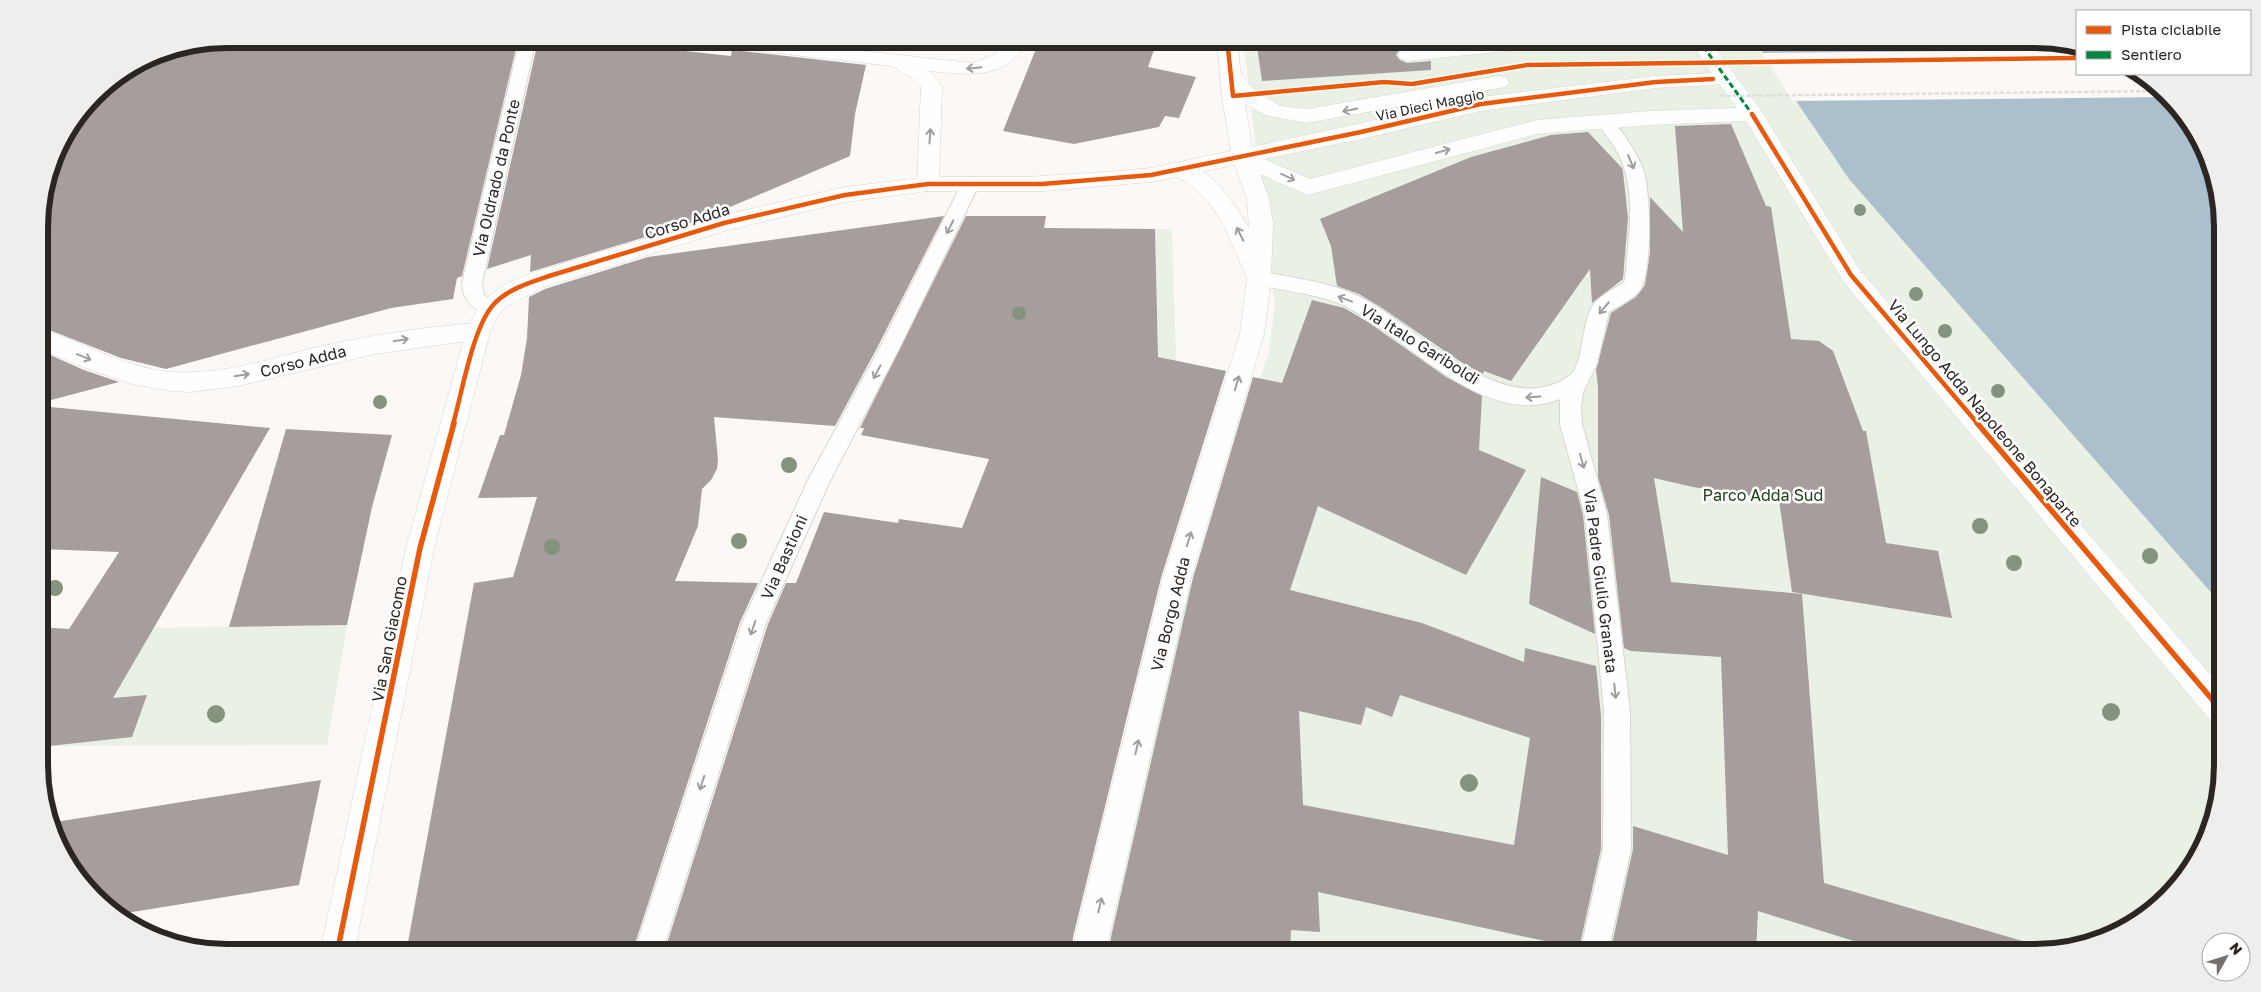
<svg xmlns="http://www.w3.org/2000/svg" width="2261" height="992" viewBox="0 0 2261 992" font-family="'Golos Text',sans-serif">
<rect width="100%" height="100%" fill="#fbf8f5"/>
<g fill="#e8f1e4">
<polygon points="1243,39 2034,39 2077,47 2077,74 2142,74 2149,78 2184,113 2208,155 2221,203 2222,765 2208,837 2183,880 2139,921 2095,943 2046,953 1106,953 1189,587 1268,355 1275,307"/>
<polygon points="1155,229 1172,229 1176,361 1158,357"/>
<polygon points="347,625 327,745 40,746 137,628"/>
</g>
<polygon fill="#abbfcc" points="1754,39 2034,39 2077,47 2077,74 2142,74 2149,78 2184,113 2208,155 2221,203 2222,605 1849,179"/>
<polygon fill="#fbf8f5" points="2077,50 2077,74 2142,74 2149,78 2168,97 1793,101 1761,53"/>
<g fill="#a69e9c" fill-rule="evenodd">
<polygon points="227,39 518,40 462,276 457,278 453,299 391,308 166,369 121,358 39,326 39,214 58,143 95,96 200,44"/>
<polygon points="770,39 872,39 869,50"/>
<polygon points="1040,39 1082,39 1154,50 1148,67 1196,77 1179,118 1165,116 1159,127 1074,144 1003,131"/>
<polygon points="1256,39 1430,39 1430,45 1400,49 1396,55 1400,60 1407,63 1431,61 1431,70 1262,81"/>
<polygon points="538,41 630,45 731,56 732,50 866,65 855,114 850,156 695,222 530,272 531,255 487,269"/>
<polygon points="1731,124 1766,206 1771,207 1791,339 1819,341 1833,351 1863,431 1866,431 1886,543 1938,551 1952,618 1792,592 1779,500 1693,487 1654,478 1671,582 1802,594 1824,883 2026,942 2025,953 1892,953 1758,911 1756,953 1610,953 1633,849 1633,826 1728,855 1721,657 1631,651 1624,648 1609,515 1598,477 1598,387 1596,370 1611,313 1636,297 1645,285 1650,253 1650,197 1683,232 1675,126"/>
<polygon points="1588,132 1622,168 1623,172 1628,218 1623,279 1592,303 1590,269 1511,381 1484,371 1483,374 1461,362 1382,308 1359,294 1337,286 1331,246 1320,219 1471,157 1551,135"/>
<polygon points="944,216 877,348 835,426 714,417 718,460 717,469 711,480 702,489 698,526 675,581 758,583 740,622 632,953 406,953 474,583 513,577 537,497 478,498 500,435 504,435 521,375 527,338 529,297 545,289 648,257"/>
<polygon points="966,216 1046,216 1044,228 1155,229 1158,357 1226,371 1161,578 1073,937 1072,953 664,953 768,624 786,583 796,583 824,512 898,523 899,519 962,528 989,459 861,435 864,428 860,428"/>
<path d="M1312,300L1344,308L1368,322L1446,377L1482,396L1479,450L1526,470L1466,575L1318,506L1290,590L1422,623L1524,662L1525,648L1596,666L1601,716V849L1578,953H1541L1545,941L1318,892L1320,932L1291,930L1290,953H1110L1111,937L1193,578L1253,377L1282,383ZM1400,695L1530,738L1514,845L1303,805L1299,711L1361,725L1366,707L1392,717Z"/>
<polygon points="39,350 84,370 119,382 40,403"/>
<polygon points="40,406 270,428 113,698 147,695 132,737 40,747 40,627 69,629 119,552 40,549"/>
<polygon points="286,429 392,435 372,507 347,625 229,627"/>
<polygon points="1541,477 1577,492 1583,515 1595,634 1529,604"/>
<polygon points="321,780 299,885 114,915 78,880 53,837 49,823"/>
</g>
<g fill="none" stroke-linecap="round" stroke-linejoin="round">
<g stroke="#d9d5d1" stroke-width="2">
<g id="lane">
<path d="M520,39H536L482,283L484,295L497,303L500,308L497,313L490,315C473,310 463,301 462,283Z"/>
<path d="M1605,115L1611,117C1623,134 1636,150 1643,169C1651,190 1653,278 1638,293C1630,301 1618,306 1609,312L1597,364L1583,392L1581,407L1582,424L1607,515L1630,711L1631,849L1608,953H1580L1603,849L1604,711L1585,515L1560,424V399C1484,430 1407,337 1345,306C1316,292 1282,292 1252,283L1249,278L1252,273L1259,271C1292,278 1328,281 1358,296C1416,324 1503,423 1569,376C1584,366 1581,323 1593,305C1599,296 1614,289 1623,283L1625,280C1628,240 1637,195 1620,157C1614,144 1604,133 1596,121L1599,117Z"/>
<polygon points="971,177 978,179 980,183 899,349 830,481 766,623 662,953 634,953 742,623 808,480 879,349 964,179"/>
</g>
</g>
<g stroke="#d9d5d1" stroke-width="1">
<g id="street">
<path d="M693,39H755L971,63C987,59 1001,53 1009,39H1029C1006,81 970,75 929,71L942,86L939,184L936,189L928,191L920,189L917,184L921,87L910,77L892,66L703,45L696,43Z"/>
<polygon points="1509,39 1625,39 1622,43 1615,45 1537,48 1408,61 1401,59 1398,55 1401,51 1408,49"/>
<path d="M1688,39H1708L1760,109L1859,269L2222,688V725L2211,721L1843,281L1746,121L1650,125L1537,134L1308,195L1260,174L1269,199L1273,223L1271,278L1264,334L1191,578L1109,937L1108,953H1074L1075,937L1163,578L1240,334L1247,278L1225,227L1210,204L1199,192L1187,182L1172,175L1169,170L1172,165C1205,156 1236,205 1249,228L1247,199L1232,157L1235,152L1243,150L1310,179L1537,120L1650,111L1737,108Z"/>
<path d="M478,323L487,326L490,332L487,338L375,354L238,386L191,392L171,391L132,384L85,368L39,348V328C84,342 124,368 172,372C220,375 267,360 313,348C368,336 422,327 478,323Z"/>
</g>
</g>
<g stroke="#d9d5d1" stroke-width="1">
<path id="secondary" d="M1217,39H1237L1241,75L1254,90L1280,106L1307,109L1499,76L1506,77L1509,82L1506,87L1499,88L1307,123L1265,115L1245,104L1252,147L1481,97L1656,76L1713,73L1720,74L1723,79L1720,84L1713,85L1656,88L1481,111L1361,139L1151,182L1042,191H928L845,202L728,230L544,287L507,306L497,317L490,332L434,548L354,953H320L406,548L466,332C483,292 501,284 541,270L724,215L845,187L928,177H1026L1120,171L1151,168L1231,151L1222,96Z"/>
</g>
<use href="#lane" fill="#fefefe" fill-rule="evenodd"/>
<use href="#street" fill="#fefefe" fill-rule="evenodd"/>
<use href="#secondary" fill="#fefefe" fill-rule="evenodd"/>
<g stroke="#e0dedd" stroke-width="2.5" stroke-dasharray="4.5 2" stroke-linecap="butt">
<polyline points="1706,63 2077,58"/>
<polyline points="1720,96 2162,91"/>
</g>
<polyline stroke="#00873e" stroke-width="3" stroke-dasharray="6 3" stroke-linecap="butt" points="1698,39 1752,114"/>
<g stroke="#fff" stroke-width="7">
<g id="cycleway-far1">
<polyline points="1227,39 1233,96 1384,82 1412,84 1527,65 2077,58"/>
<polyline points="1752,114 1851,275 1978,424"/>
<path d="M453,424C462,393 473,326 494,304C508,289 531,282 549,276L724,223L845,195L928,184H1042L1151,175L1361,132L1481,104L1656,82L1713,79"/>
</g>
</g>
<g stroke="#fff" stroke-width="9">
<g id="cycleway">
<polyline points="1977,423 2222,711"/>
<polyline points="337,953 420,548 454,423"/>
</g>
</g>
<use href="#cycleway-far1" stroke="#e8590c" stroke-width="4.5"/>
<use href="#cycleway" stroke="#e8590c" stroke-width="5.5"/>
</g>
<g fill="#83937d">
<circle cx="1860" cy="210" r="6"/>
<circle cx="1916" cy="294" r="7"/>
<circle cx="1019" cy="313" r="7"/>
<circle cx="1945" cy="331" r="7"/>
<circle cx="1998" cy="391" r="7"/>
<circle cx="380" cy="402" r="7"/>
<circle cx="789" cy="465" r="8"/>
<circle cx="1980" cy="526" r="8"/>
<circle cx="739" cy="541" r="8"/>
<circle cx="552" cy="547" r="8"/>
<circle cx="2150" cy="556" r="8"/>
<circle cx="2014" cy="563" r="8"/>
<circle cx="55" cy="588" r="8"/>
<circle cx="2111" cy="712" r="9"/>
<circle cx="216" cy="714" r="9"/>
<circle cx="1469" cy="783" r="9"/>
</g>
<defs><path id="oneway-shaft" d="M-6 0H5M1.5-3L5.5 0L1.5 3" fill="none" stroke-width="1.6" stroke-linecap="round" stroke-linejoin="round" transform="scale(1.25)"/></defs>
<g stroke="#a09d9b">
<use href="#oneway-shaft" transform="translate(974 68) rotate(174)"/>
<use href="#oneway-shaft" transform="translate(1350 110) rotate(169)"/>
<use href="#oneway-shaft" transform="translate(930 136) rotate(-86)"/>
<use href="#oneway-shaft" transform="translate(1443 151) rotate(-15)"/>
<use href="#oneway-shaft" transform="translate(1631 162) rotate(67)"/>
<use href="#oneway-shaft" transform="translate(1288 177) rotate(25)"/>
<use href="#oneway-shaft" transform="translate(950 227) rotate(117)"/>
<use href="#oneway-shaft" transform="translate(1240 234) rotate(-117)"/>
<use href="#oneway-shaft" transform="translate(1345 299) rotate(-160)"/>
<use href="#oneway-shaft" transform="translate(1604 308) rotate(130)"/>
<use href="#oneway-shaft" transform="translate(401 340) rotate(-10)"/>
<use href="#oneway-shaft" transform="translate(84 357) rotate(23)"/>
<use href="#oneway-shaft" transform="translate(877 372) rotate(118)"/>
<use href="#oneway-shaft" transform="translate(242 375) rotate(-10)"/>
<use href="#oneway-shaft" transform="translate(1237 383) rotate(-73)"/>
<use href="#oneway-shaft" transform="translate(1533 397) rotate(176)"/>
<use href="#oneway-shaft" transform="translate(1582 461) rotate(74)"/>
<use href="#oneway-shaft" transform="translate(1189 539) rotate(-73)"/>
<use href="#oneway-shaft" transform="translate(753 628) rotate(109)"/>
<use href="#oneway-shaft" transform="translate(1615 691) rotate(84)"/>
<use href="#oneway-shaft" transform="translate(1137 747) rotate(-77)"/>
<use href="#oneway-shaft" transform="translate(702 783) rotate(108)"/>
<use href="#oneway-shaft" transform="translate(1100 905) rotate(-77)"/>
</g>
<g text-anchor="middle" stroke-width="5" stroke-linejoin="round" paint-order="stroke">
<g font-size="14" fill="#2c2622" stroke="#fff">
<text transform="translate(1430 105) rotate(-12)" y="5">Via Dieci Maggio</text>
</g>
<g font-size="16" fill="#2c2622" stroke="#fff">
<text transform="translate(496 178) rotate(-77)" y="6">Via Oldrado da Ponte</text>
<text transform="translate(687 221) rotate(-17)" y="6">Corso Adda</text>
<text transform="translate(1420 344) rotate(32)" y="6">Via Italo Gariboldi</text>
<text transform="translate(303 361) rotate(-14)" y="6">Corso Adda</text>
<text transform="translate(1985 413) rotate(50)" y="6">Via Lungo Adda Napoleone Bonaparte</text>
<text transform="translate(784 557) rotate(-66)" y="6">Via Bastioni</text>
<text transform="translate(1601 581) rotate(83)" y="6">Via Padre Giulio Granata</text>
<text transform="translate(1170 614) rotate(-76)" y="6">Via Borgo Adda</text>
<text transform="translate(389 639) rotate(-79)" y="6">Via San Giacomo</text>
</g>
<g font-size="16" fill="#20411b" stroke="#fff">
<text x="1763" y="501">Parco Adda Sud</text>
</g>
</g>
<path d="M0 0H2261V992H0ZM227 48H2035A179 179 0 0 1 2214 227V765A179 179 0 0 1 2035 944H227A179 179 0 0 1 48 765V227A179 179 0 0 1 227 48Z" fill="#eeeeed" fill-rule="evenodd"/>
<path fill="none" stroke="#2c2622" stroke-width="6" d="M227 48H2035A179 179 0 0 1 2214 227V765A179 179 0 0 1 2035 944H227A179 179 0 0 1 48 765V227A179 179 0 0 1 227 48Z"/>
<rect x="2076" y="10" width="175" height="65" fill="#ffffff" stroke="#aba8a7"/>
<rect x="2086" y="26" width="25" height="8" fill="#e8590c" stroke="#aba8a7"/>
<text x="2121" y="35" font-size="15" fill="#2c2622">Pista ciclabile</text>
<rect x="2086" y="51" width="25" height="8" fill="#00873e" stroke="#aba8a7"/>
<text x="2121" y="60" font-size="15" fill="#2c2622">Sentiero</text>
<g transform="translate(2226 957) rotate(51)"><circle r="24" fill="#ffffff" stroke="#aba8a7"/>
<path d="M0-4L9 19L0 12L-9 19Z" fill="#74706c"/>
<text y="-8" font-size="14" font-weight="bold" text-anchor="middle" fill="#2c2622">N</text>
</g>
</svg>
